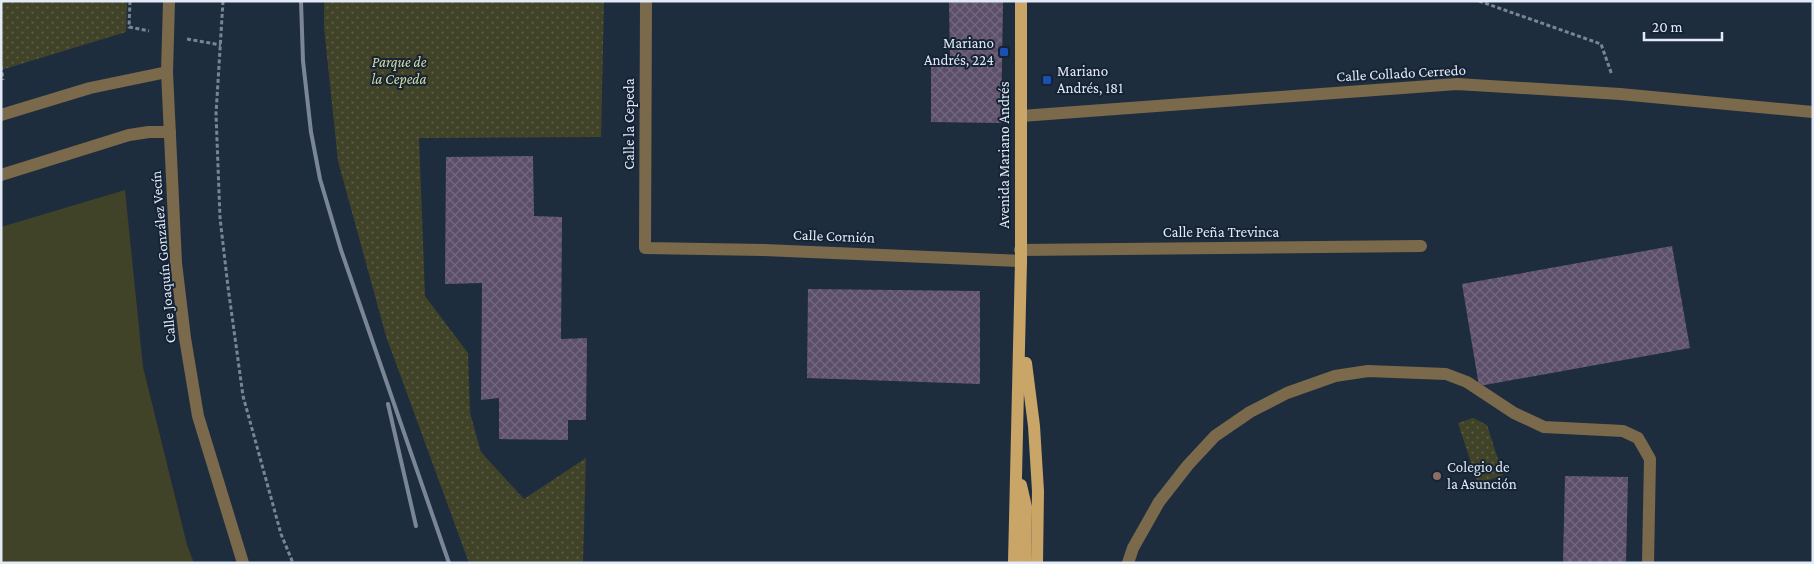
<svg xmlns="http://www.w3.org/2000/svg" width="1814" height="564" viewBox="0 0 1814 564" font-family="'Crimson Pro',serif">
<defs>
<pattern id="grass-dots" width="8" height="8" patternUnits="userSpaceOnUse" patternTransform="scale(1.25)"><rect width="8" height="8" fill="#414328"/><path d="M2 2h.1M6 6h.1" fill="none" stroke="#5c5e48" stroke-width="1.8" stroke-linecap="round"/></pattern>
<pattern id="building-cross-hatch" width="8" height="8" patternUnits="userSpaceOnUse" patternTransform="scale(1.25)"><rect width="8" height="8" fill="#5c4f6a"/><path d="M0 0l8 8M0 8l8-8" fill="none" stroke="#736880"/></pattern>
</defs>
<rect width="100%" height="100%" fill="#1e2d3e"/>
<g fill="url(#grass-dots)">
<polygon points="1,1 127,1 126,32 1,70"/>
<polygon points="324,1 604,1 601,137 419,138 425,296 468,353 470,413 481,452 524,499 586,458 583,563 469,563 386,336 338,161 324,27"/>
<polygon points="1473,418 1487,425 1503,475 1478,484 1458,423"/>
</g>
<polygon fill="#414328" points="125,190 143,367 187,545 194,563 1,563 1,227"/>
<g fill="url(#building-cross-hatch)">
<polygon points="949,1 1003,1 1001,123 931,122 931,59 950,59"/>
<polygon points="533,156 534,216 562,217 561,339 587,338 586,420 568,420 568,440 499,439 499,398 481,400 482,283 445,284 446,157"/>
<polygon points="1672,246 1690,348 1479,386 1462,284"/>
<polygon points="808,289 980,291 980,384 807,378"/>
<polygon points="1565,476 1628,477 1626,563 1563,563"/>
</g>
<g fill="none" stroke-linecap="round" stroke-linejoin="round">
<g stroke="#798594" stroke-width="3" stroke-dasharray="4 2.5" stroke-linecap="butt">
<polyline points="130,1 129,27 149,31"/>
<polyline points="223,1 216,114 220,218 228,287 243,396 281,534 293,563"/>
<polyline points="1479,1 1601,44 1612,75"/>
<polyline points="187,39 221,45"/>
<polyline points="1,66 3,80"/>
</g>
<g stroke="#7b694c" stroke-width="12">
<polyline points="169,1 167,72 176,263 185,338 198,416 243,563"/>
<polyline points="646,1 645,248 764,250 1021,261"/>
<polyline points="1,115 90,88 167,72"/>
<polyline points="1021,116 1457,84 1620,94 1813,112"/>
<polyline points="1,175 129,135 149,132 170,132"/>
<polyline points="1020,250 1421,246"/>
<polyline points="1128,563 1133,548 1159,502 1188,465 1215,436 1250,412 1287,393 1335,376 1368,371 1446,374 1467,382 1514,413 1544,427 1623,431 1638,438 1650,459 1648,563"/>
</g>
<g stroke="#caa568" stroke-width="12">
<polyline points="1026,363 1034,426 1038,491 1037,563"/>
<polyline points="1021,485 1026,507 1025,563"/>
<polyline points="1014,563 1021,261 1021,1"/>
</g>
<g stroke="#7a8695" stroke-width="4">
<polyline points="301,1 303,61 311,132 320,179 341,250 449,563"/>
<polyline points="388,404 416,526"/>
</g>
</g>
<g fill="#1a4fb4" stroke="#152334" stroke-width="2">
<rect x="999" y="47" width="10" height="10" rx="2.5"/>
<rect x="1042" y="75" width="10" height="10" rx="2.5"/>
</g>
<circle fill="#8d6e63" stroke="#152334" stroke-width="2" cx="1437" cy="476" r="5"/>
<g text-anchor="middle" stroke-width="4" stroke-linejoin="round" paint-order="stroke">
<g font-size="15" fill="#e1eaf6" stroke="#152334" text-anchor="start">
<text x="994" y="48" text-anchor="end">Mariano<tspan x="994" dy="17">Andrés, 224</tspan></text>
<text x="1057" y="76">Mariano<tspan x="1057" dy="17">Andrés, 181</tspan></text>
<text x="1447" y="472">Colegio de<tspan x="1447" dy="17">la Asunción</tspan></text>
</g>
<g font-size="15" font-style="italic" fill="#d5daa0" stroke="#152334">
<text x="399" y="67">Parque de<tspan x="399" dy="17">la Cepeda</tspan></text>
</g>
<g font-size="15" fill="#e1eaf6" stroke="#152334">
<text transform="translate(1401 73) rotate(-3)" y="5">Calle Collado Cerredo</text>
<text transform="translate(629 124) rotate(-90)" y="5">Calle la Cepeda</text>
<text transform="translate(1004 155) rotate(-90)" y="5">Avenida Mariano Andrés</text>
<text x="1221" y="237">Calle Peña Trevinca</text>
<text transform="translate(834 236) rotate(2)" y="5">Calle Cornión</text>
<text transform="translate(163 257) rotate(-95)" y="5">Calle Joaquín González Vecín</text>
</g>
</g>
<rect width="1814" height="564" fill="none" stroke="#e1eaf6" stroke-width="5"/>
<path d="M1644 32v8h78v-8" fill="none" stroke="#e1eaf6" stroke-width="2.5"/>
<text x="1652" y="32" font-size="15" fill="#e1eaf6" stroke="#152334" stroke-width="4" paint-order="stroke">20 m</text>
</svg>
